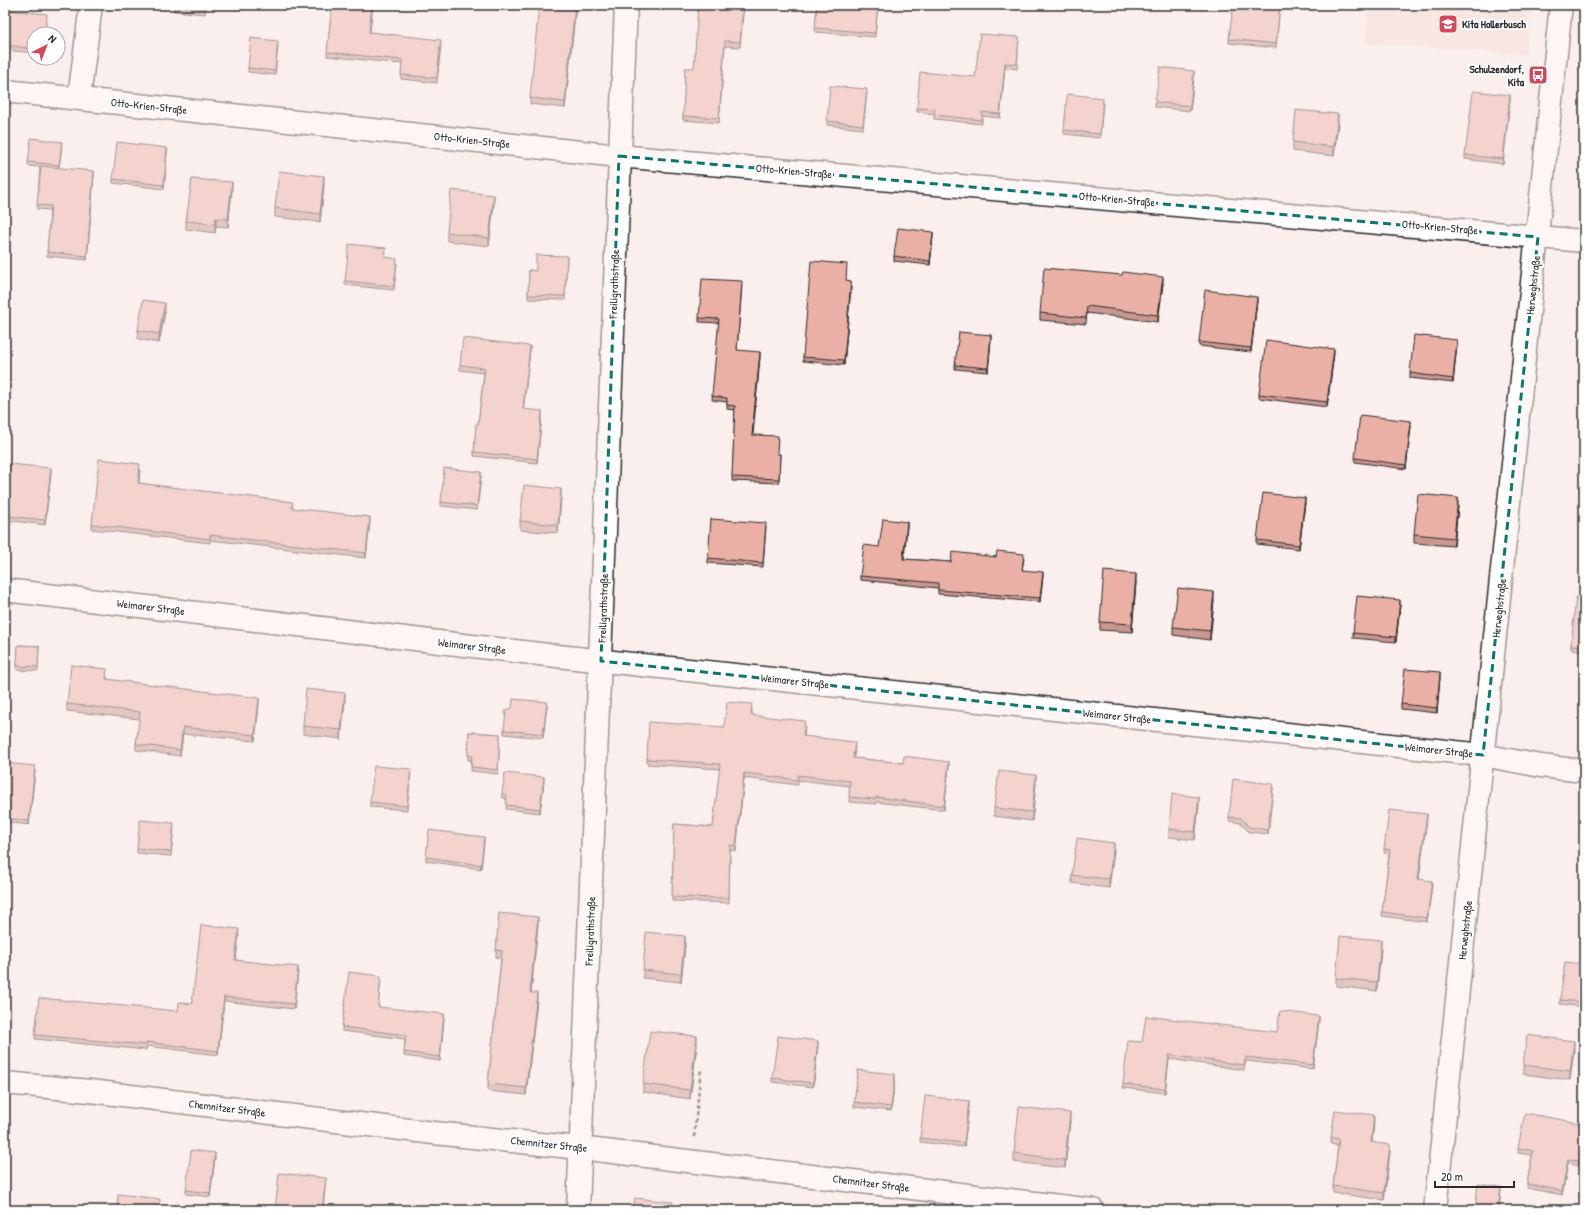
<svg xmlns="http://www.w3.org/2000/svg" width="1589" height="1215" viewBox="0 0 1589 1215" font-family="'Patrick Hand',sans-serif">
<rect width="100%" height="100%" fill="#fbefed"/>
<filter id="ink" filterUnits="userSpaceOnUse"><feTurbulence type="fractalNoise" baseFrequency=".025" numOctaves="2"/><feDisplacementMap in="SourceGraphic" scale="8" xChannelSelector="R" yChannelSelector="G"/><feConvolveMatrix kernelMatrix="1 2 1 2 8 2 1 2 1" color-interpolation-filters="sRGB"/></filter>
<g filter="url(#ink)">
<polygon fill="#f6dcd8" points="1368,5 1531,5 1526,55 1365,43"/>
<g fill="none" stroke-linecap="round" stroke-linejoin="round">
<g stroke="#2b2b2b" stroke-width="25">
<g id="minor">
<polyline points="5,91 619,156 1584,241"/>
<polyline points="79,98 91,5"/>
<polyline points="5,590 548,655 1483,755 1541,766 1584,771"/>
<polyline points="5,1083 90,1091 434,1133 580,1148 1093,1210"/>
<polyline points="578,1210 626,5"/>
<polyline points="1435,1210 1561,5"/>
</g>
</g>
<polyline stroke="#2b2b2b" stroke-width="2.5" stroke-dasharray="4 3" stroke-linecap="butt" points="694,1137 701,1068"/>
<use href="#minor" stroke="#fff" stroke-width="22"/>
</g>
<g fill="#c9978f" stroke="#2b2b2b">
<polygon points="174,5 206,5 205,14 174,11"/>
<polygon points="332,5 373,5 370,32 441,44 437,83 401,79 402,64 327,56"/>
<polygon points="576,5 565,108 530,104 530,98"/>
<polygon points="744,5 740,47 725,46 719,123 683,120 683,116 694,68"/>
<polygon points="817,5 878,5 875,37 815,32"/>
<polygon points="1280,5 1276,48 1229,43 1229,39"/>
<polygon points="47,18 34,34 34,53 5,50 5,40"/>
<polygon points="1019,37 1017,69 1005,67 1000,118 982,116 982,124 934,119 934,114 917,112 917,108 975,77"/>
<polygon points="278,45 275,75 248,72 248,68"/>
<polygon points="1194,76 1190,111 1155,107 1155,102"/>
<polygon points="867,93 863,129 827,125 827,121"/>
<polygon points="1510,99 1503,164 1465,159 1465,155"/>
<polygon points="1103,102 1100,138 1064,134 1064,130"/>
<polygon points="1338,123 1334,156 1293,151 1293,142"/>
<polygon points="62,146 59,168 94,175 87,260 47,256 50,210 37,209 40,167 28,166 28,162"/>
<polygon points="167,152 164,189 113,183 113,179"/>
<polygon points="324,185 320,222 275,217 275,208"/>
<polygon points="232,190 228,227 216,226 215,233 186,229 186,221"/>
<polygon points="494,203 489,246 447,241 447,232"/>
<polygon points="933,236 930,265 894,261 894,256"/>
<polygon points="386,252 385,257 397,263 394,290 345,285 345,281"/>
<polygon points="567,256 565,300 528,299 529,270 536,271"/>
<polygon points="846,280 851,286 844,365 803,361 803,357"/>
<polygon points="1163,283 1158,322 1087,313 1086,324 1040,320 1040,313"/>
<polygon points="742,285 737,350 760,357 753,435 777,454 780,454 779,483 732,481 735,410 727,409 727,402 712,400 719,323 699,322 699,318"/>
<polygon points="1257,301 1251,352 1199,346 1199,342"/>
<polygon points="165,312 159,343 138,339 138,330"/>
<polygon points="991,339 988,372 955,369 955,365"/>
<polygon points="1457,344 1453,383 1410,378 1410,373"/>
<polygon points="530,350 523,409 542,415 537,463 474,456 474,452 478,424 484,373 460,370 460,365"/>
<polygon points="1334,353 1327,407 1259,398 1259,394"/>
<polygon points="1411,426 1406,469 1355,462 1355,458"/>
<polygon points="140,469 139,483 370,521 366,558 210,540 210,543 92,529 92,524"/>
<polygon points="51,473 45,525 5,520 5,501"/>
<polygon points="481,476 477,510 441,506 441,502"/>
<polygon points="561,498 558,533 520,530 520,521"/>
<polygon points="1305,503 1299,549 1257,544 1257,540"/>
<polygon points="1458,506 1454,546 1414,543 1414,534"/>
<polygon points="907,526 904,559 951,562 996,557 1024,559 1022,570 1043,576 1040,602 938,594 938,588 860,580 860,576 879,547"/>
<polygon points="766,527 763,567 708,563 708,558"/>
<polygon points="1136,582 1132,632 1100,630 1100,622"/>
<polygon points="1584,598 1584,651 1571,649 1571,645"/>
<polygon points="1214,600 1210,640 1173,635 1173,627"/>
<polygon points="1400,605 1396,642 1353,638 1353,633"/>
<polygon points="18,645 39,646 38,671 17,670"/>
<polygon points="107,676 107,679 259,704 255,741 183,734 180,756 136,750 136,744 140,719 67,711 67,704"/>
<polygon points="1440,677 1437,713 1401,709 1401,704"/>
<polygon points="345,701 341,739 303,734 303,726"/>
<polygon points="547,706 543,738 504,734 504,730 512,708"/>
<polygon points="752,709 752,715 805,726 804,736 855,746 854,758 903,763 949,767 944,810 876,802 876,804 849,802 850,786 798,780 798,785 744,778 736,851 730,850 729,903 672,901 674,824 713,827 720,769 647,764 647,759 724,727"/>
<polygon points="469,732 500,734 498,774 471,771 471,760 468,760"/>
<polygon points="5,763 35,771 29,825 5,822"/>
<polygon points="411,774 407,810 370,807 370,802"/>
<polygon points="544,781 540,813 506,809 507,800 502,797 502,793"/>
<polygon points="1036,784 1032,821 994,816 994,808"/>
<polygon points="1273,788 1268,834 1249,832 1241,823 1229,821 1229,817"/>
<polygon points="1199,805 1195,840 1169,837 1169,829"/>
<polygon points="1427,818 1419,879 1432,885 1427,922 1382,916 1389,854 1384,853 1384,849"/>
<polygon points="174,828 171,856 137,853 137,848"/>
<polygon points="484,841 481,869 426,861 426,857"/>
<polygon points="1114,851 1109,888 1072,883 1072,875"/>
<polygon points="538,924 531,993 537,1000 526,1095 488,1091 488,1084 501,958 496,957 496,950"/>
<polygon points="239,934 236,960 298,971 294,1009 224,1001 218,1055 147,1046 146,1050 35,1039 35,1035 178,1011 192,1004"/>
<polygon points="685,945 681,982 643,978 643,970"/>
<polygon points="1381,949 1377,991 1336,986 1336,978"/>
<polygon points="1584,964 1584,1007 1560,1004 1560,1000"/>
<polygon points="381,980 378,1007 444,1018 440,1061 404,1056 405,1039 342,1031 342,1027"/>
<polygon points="1319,1020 1313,1069 1246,1061 1244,1070 1169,1059 1165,1093 1123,1088 1123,1084 1142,1042 1277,1032"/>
<polygon points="697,1045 690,1099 643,1092 643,1084"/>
<polygon points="818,1046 813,1087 772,1082 772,1078"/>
<polygon points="1574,1049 1570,1080 1523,1074 1523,1065"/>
<polygon points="895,1078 891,1111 854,1107 854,1102"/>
<polygon points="969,1105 964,1147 920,1142 920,1138"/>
<polygon points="1070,1121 1065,1168 1014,1162 1014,1153"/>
<polygon points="1374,1122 1372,1143 1390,1152 1384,1200 1333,1193 1333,1186 1338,1146 1331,1144 1331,1137"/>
<polygon points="1584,1124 1584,1138 1579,1166 1568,1163 1562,1195 1527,1188 1527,1184 1532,1155 1518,1153 1518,1148"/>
<polygon points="215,1157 210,1197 186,1194 186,1190"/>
</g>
<g fill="#a47b74" stroke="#2b2b2b">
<polygon points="575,5 576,5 565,108 565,102"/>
<polygon points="1005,63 1005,67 1000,118 1000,114"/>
<polygon points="1194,71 1194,76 1190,111 1190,106"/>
<polygon points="1510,95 1510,99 1503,164 1503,159"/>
<polygon points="1338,114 1338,123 1334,156 1334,147"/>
<polygon points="167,148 167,152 164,189 164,185"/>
<polygon points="94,171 94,175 87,260 87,256"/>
<polygon points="324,176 324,185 320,222 320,214"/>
<polygon points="232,182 232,190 228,227 228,219"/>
<polygon points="494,195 494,203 489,246 489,238"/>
<polygon points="216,218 216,226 215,233 215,224"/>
<polygon points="933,232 933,236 930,265 930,261"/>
<polygon points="1163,277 1163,283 1158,322 1158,315"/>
<polygon points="851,281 851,286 844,365 844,360"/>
<polygon points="1257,297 1257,301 1251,352 1251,348"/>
<polygon points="165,303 165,312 159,343 159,334"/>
<polygon points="991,335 991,339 988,372 988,368"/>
<polygon points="1457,340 1457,344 1453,383 1453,379"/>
<polygon points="530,346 530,350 523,413 523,409"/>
<polygon points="1334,349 1334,353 1327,407 1327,402"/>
<polygon points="760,352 760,357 752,439 752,435"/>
<polygon points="542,411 542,415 537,463 537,459"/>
<polygon points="1411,421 1411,426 1406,469 1406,465"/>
<polygon points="51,468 51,473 45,525 45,520"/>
<polygon points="481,472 481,476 477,510 477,506"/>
<polygon points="561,489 561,498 558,533 558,525"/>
<polygon points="1305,498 1305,503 1299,549 1299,545"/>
<polygon points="1458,498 1458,506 1454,546 1454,538"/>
<polygon points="370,517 370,521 366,558 366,553"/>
<polygon points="907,522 907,526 903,563 903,559"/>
<polygon points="1043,572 1043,576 1040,602 1040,598"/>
<polygon points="1136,574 1136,582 1132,632 1132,624"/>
<polygon points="1214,592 1214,600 1210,640 1210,631"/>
<polygon points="1400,600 1400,605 1396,642 1396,637"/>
<polygon points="1440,672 1440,677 1437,713 1437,708"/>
<polygon points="345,693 345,701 341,739 341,730"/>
<polygon points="259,698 259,704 255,741 255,735"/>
<polygon points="547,702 547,706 543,738 543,734"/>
<polygon points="183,727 183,734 180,756 180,750"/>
<polygon points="949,762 949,767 944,810 944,806"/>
<polygon points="35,766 35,771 29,825 29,821"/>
<polygon points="744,773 744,778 736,851 736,846"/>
<polygon points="1036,775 1036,784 1032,821 1032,812"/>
<polygon points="544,777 544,781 540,813 540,809"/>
<polygon points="1273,784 1273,788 1268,834 1268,830"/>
<polygon points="1199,797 1199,805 1195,840 1195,832"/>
<polygon points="1427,814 1427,818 1418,884 1418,879"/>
<polygon points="484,837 484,841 481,869 481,865"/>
<polygon points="1114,843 1114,851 1109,888 1109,879"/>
<polygon points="1432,881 1432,885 1427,922 1427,918"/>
<polygon points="538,917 538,924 530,1000 530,993"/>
<polygon points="685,936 685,945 681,982 681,974"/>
<polygon points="1381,940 1381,949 1377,991 1377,982"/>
<polygon points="298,967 298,971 294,1009 294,1004"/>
<polygon points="537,993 537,1000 526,1095 526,1088"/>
<polygon points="224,997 224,1001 218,1055 218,1051"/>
<polygon points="444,1014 444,1018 440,1061 440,1057"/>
<polygon points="1319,1016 1319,1020 1313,1069 1313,1065"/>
<polygon points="697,1036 697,1045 690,1099 690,1090"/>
<polygon points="818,1041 818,1046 813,1087 813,1083"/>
<polygon points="1574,1041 1574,1049 1570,1080 1570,1071"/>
<polygon points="1169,1055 1169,1059 1165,1093 1165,1089"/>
<polygon points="895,1074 895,1078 891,1111 891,1107"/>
<polygon points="969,1101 969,1105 964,1147 964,1143"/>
<polygon points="1070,1113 1070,1121 1065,1168 1065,1160"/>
<polygon points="1374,1115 1374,1122 1371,1150 1371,1142"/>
<polygon points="1584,1134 1584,1138 1579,1166 1579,1161"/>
<polygon points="1390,1145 1390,1152 1384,1200 1384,1193"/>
<polygon points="215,1153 215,1157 210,1197 210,1193"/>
<polygon points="1568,1159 1568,1163 1562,1195 1562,1191"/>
<polygon points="326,1178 323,1210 322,1210"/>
<polygon points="1501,1187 1501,1191 1499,1210 1498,1210"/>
</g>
<g fill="#eab0a6" stroke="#2b2b2b">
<polygon points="181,5 205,5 205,8"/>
<polygon points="332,5 372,5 369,32 441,40 437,78 401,75 402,60 327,52"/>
<polygon points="539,5 575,5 565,102 530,98"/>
<polygon points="698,5 743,5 740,42 725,41 719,118 683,116 685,68 694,68"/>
<polygon points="817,5 878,5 875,33 815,28"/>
<polygon points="1233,5 1280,5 1276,44 1229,39"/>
<polygon points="8,10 47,14 45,34 34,34 34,49 5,45"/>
<polygon points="980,34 1019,37 1017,64 1005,63 1000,114 982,112 982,120 934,115 935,109 917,108 920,72 975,77"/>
<polygon points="251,38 278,41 275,71 248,68"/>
<polygon points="1160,67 1194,71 1190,106 1155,102"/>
<polygon points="830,86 867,89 863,125 827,121"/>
<polygon points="1473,91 1510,95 1503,159 1465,155"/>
<polygon points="1067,94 1103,98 1100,134 1064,130"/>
<polygon points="1296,110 1338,114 1334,147 1293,142"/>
<polygon points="31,138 62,142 59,165 28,162"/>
<polygon points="117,142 167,148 164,185 113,179"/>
<polygon points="41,166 94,171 87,256 47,252 51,206 37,205"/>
<polygon points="279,171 324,176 320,214 275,208"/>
<polygon points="192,179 232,182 228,219 216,218 215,224 186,221"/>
<polygon points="451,190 494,195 489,238 447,232"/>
<polygon points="898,228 933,232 930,261 894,256"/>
<polygon points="349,244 386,248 385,257 397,259 394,286 345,281"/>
<polygon points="536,255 567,256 565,296 528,295 529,270 536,271"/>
<polygon points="811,261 847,264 846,280 851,281 844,360 803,357"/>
<polygon points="1044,268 1122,275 1123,272 1163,277 1158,315 1087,306 1086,318 1040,313"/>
<polygon points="702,279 742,281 737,350 760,352 752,435 778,436 777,454 780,454 779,479 732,477 735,406 727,405 727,398 712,396 719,319 699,318"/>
<polygon points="1205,290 1257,297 1251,348 1199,342"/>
<polygon points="143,300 165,303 159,334 138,330"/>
<polygon points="959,332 991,335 988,368 955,365"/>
<polygon points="1414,335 1457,340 1453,379 1410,373"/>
<polygon points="463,338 530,346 523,409 542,411 537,459 474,452 476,424 478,424 485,368 460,365"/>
<polygon points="1266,340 1334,349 1327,402 1259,394"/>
<polygon points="1360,415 1411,421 1406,465 1355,458"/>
<polygon points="99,459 140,464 138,483 293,502 292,508 370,517 366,553 210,535 210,539 92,524"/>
<polygon points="9,464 51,468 45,520 5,516 5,501"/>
<polygon points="444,468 481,472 477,506 441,502"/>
<polygon points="524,485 561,489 558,525 520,521"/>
<polygon points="1263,493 1305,498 1299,545 1257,540"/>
<polygon points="1418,494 1458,498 1454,538 1414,534"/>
<polygon points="711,519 766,523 763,563 708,558"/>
<polygon points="883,519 907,522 903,559 951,562 952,552 996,557 997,551 1024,554 1022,570 1043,572 1040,598 938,590 938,583 860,576 864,545 879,547"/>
<polygon points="1104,571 1136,574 1132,624 1100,622"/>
<polygon points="1178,588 1214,592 1210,631 1173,627"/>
<polygon points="1357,596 1400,600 1396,637 1353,633"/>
<polygon points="1576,597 1584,598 1584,646 1571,645"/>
<polygon points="18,645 39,646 38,667 17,666"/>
<polygon points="71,665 107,669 106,679 259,698 255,735 183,727 180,750 136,744 140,712 67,704"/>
<polygon points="1405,669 1440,672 1437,708 1401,704"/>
<polygon points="306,689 345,693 341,730 303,726"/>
<polygon points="513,699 547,702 543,734 504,730 506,710 512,708"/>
<polygon points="727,702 752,704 751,715 805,721 803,736 855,742 853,758 903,763 904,756 949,762 944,806 876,797 876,799 849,797 850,781 798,775 798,780 744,773 736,846 730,845 729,898 672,897 674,824 713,827 720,764 647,759 649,722 724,727"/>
<polygon points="469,732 500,734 498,770 471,767 472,756 468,755"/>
<polygon points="5,763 35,766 29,821 5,818"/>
<polygon points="374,766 411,769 407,806 370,802"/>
<polygon points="999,771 1036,775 1032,812 994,808"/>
<polygon points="505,773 544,777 540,809 506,805 507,796 502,793"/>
<polygon points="1233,779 1273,784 1268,830 1249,827 1241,818 1229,817"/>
<polygon points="1172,794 1199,797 1195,832 1169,829"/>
<polygon points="1389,810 1427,814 1418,879 1432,881 1427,918 1382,912 1390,850 1384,849"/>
<polygon points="140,820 174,823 171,852 137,848"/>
<polygon points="429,830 484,837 481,865 426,857"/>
<polygon points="1077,838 1114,843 1109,879 1072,875"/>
<polygon points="499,913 538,917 530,993 537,993 526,1088 488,1084 502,951 496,950"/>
<polygon points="201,925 239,929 235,960 298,967 294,1004 224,997 218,1051 147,1042 146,1045 35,1035 39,998 178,1011 179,1002 192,1004"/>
<polygon points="646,932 685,936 681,974 643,970"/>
<polygon points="1340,936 1381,940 1377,982 1336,978"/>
<polygon points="1565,962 1584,964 1584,1002 1560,1000"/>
<polygon points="349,972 381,976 378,1007 444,1014 440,1057 404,1052 406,1035 342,1027"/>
<polygon points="1280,1011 1319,1016 1313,1065 1246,1057 1244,1065 1169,1055 1165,1089 1123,1084 1128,1041 1142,1042 1146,1016 1277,1032"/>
<polygon points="650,1031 697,1036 690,1090 643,1084"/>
<polygon points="1527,1035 1574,1041 1570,1071 1523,1065"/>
<polygon points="778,1036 818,1041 813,1083 772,1078"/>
<polygon points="858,1070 895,1074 891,1107 854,1102"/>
<polygon points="925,1096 969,1101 964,1143 920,1138"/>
<polygon points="1019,1107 1070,1113 1065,1160 1014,1153"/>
<polygon points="1335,1110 1374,1115 1371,1142 1390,1145 1384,1193 1333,1186 1339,1139 1331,1137"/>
<polygon points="1525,1113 1584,1124 1584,1134 1579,1161 1568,1159 1562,1191 1527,1184 1533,1151 1518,1148"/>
<polygon points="191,1150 215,1153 210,1193 186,1190"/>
<polygon points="279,1173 326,1178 322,1210 275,1210"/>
<polygon points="1478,1184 1501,1187 1498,1210 1475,1210"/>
<polygon points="118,1194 160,1199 159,1210 117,1210"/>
<polygon points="635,1198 673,1202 672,1210 633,1210"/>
</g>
</g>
<path d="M0 0H1589V1215H0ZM619,156L1538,237L1483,755L601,661Z" fill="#fbefed" fill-opacity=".55" fill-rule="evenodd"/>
<path fill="none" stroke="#0f766e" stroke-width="3" stroke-dasharray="8 5" stroke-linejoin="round" d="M619,156L1538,237L1483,755L601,661Z"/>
<defs>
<g id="school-square" transform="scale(1)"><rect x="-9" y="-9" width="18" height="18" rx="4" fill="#d1495b" stroke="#fff"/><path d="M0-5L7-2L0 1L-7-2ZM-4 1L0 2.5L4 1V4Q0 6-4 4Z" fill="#fff"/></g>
<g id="bus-square" transform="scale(1)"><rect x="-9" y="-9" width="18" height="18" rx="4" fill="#d1495b" stroke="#fff"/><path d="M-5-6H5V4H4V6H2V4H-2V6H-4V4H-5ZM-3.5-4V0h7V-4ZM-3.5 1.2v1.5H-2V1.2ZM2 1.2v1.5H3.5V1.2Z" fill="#fff"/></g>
</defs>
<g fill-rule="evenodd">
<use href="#school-square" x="1448" y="24"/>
<use href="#bus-square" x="1538" y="75"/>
</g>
<g text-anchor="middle" stroke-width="4" stroke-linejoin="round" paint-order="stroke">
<g font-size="11" font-weight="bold" fill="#2b2b2b" stroke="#fff" text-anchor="start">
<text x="1462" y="28">Kita Hollerbusch</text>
<text x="1524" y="73" text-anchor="end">Schulzendorf,<tspan x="1524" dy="13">Kita</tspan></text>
</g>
<g font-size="11" fill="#2b2b2b" stroke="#fff">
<text transform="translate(149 106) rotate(6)" y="4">Otto-Krien-Straße</text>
<text transform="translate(472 140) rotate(6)" y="4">Otto-Krien-Straße</text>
<text transform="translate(794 171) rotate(5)" y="4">Otto-Krien-Straße</text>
<text transform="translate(1117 199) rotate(5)" y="4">Otto-Krien-Straße</text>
<text transform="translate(1440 227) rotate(5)" y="4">Otto-Krien-Straße</text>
<text transform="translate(614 284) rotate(-88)" y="4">Freiligrathstraße</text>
<text transform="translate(1533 285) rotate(-84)" y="4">Herweghstraße</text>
<text transform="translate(151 607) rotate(7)" y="4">Weimarer Straße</text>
<text transform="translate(603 608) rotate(-88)" y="4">Freiligrathstraße</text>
<text transform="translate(1499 608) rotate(-84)" y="4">Herweghstraße</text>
<text transform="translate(472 646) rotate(7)" y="4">Weimarer Straße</text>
<text transform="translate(795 681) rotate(6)" y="4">Weimarer Straße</text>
<text transform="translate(1117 716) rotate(6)" y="4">Weimarer Straße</text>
<text transform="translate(1439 750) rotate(6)" y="4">Weimarer Straße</text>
<text transform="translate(1465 930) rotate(-84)" y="4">Herweghstraße</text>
<text transform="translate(590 931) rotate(-88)" y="4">Freiligrathstraße</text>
<text transform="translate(227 1108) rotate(7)" y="4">Chemnitzer Straße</text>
<text transform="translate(549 1144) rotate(6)" y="4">Chemnitzer Straße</text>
<text transform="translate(871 1183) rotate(7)" y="4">Chemnitzer Straße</text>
</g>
</g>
<rect width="1589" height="1215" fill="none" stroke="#fff" stroke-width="20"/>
<rect x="10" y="10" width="1569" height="1195" fill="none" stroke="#2b2b2b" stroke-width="1.5" filter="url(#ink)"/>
<g transform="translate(46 46) rotate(42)"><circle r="19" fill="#ffffff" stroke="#aaaaaa"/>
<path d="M0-3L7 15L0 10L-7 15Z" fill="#d1495b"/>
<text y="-6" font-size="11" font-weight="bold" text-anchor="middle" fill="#2b2b2b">N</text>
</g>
<path d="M1435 1181v6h79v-6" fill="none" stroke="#2b2b2b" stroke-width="2"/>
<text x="1441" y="1181" font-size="12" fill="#2b2b2b" stroke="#ffffff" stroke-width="3" paint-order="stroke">20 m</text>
</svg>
